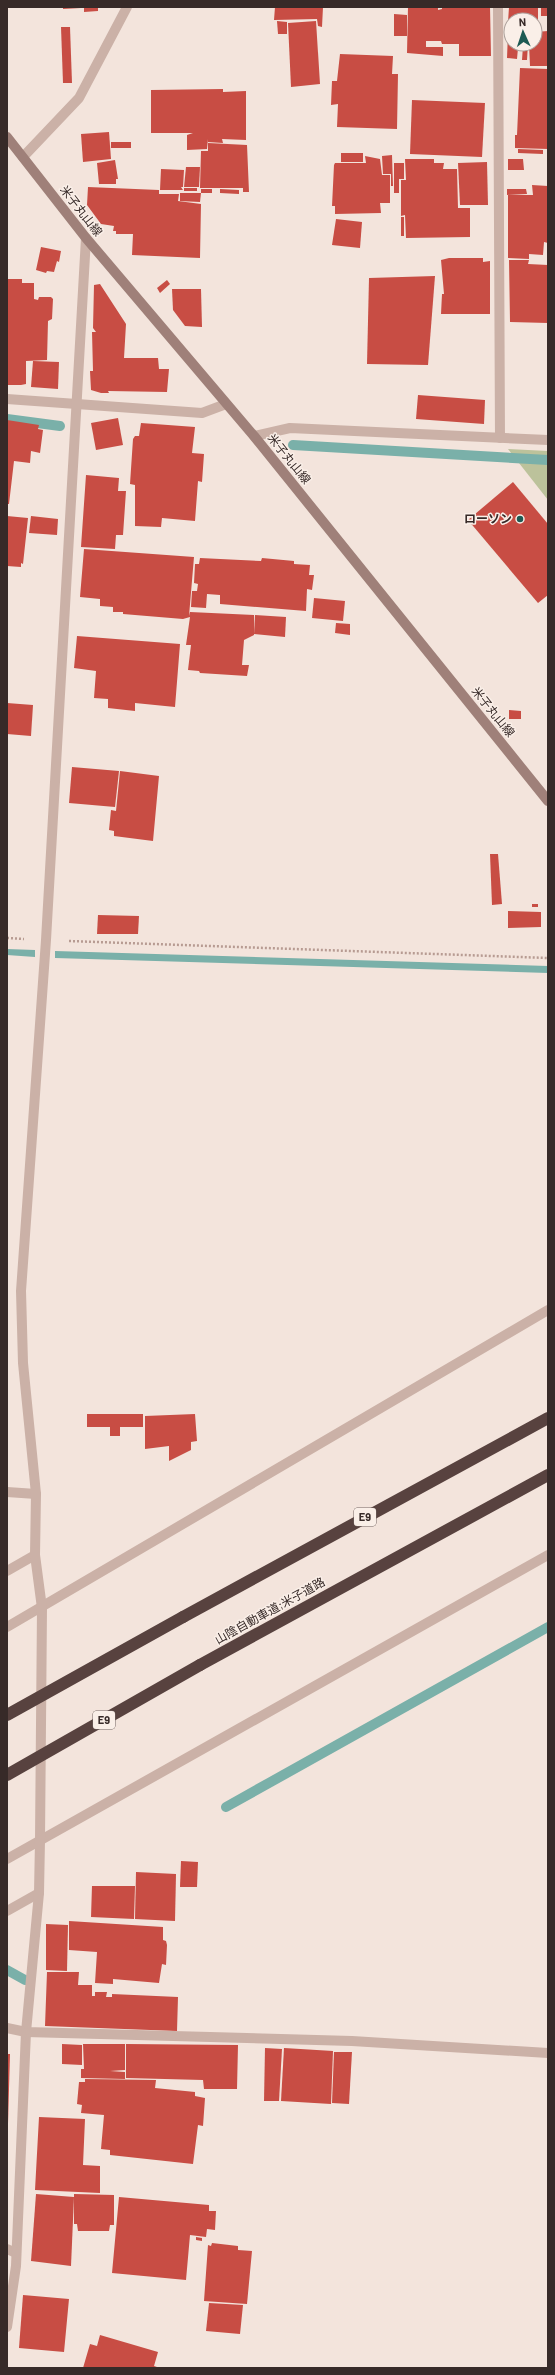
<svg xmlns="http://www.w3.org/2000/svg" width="555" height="2375" viewBox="0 0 555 2375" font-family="Barlow,'Noto Sans JP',sans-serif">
<rect width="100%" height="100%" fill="#f3e4dc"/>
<polygon fill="#bcc29b" points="508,449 548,451 548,500"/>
<g fill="#7ab0a9">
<polygon points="7,949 35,950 35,957 7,955"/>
<polygon points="55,951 548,966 548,973 55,958"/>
</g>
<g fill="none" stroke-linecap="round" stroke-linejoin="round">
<g stroke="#7ab0a9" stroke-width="10">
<polyline points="7,419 60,426"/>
<polyline points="293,445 548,460"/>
<polyline points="226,1807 548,1627"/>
<polyline points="7,1970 25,1980"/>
</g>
</g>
<g fill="#c84d44">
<polygon points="63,7 81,7 81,8 63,9"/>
<polygon points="84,7 98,7 98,11 84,12"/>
<polygon points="275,7 323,7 322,27 318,26 317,19 274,20"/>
<polygon points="408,7 438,7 438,10 442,9 442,7 490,7 491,56 459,56 459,44 442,44 441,41 426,41 426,47 443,47 443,56 407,53"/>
<polygon points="509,7 538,7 538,23 535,23 535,20 511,20 511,23 508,22"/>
<rect x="541" y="7" width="7" height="9"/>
<polygon points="394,14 407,15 407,36 394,36"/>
<polygon points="277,21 287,22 287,34 278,34"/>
<polygon points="316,21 320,84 291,87 288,23"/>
<polygon points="61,27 70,27 72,83 63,83"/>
<polygon points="548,31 548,66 530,66 529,44 535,44 535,32"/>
<polygon points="508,32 511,32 511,44 528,44 527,60 522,60 523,46 514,45 518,48 517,59 507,58"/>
<polygon points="340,54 393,56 392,74 398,74 397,129 337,127 338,104 331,105 332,81 337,81"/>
<polygon points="520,68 548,69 548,149 515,148 515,135 517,135"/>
<polygon points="223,89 223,92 246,91 246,140 222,139 223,143 208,142 208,139 207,149 187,150 187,135 193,133 151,133 151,90"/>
<polygon points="412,100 485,103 482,157 410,154"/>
<polygon points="109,132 111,159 83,162 81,134"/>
<rect x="111" y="142" width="20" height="6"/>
<polygon points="208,143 247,145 249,192 243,192 243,188 200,188 201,151 208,151"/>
<polygon points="518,149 543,150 543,154 518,153"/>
<rect x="341" y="153" width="22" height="9"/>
<polygon points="392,155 393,186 391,186 391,174 383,174 382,156"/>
<polygon points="365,156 380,159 382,175 390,175 390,203 380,203 381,213 335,214 335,206 332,206 334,165 335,163 366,163"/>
<polygon points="405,159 434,159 434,163 444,163 443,169 457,169 458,208 470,208 470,237 406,238 405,215 401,216 401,180 406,180"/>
<polygon points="508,159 523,159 524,170 508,170"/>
<polygon points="115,160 118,179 116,179 116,184 99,184 97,163"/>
<polygon points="487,162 488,205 460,205 458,163"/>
<polygon points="394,163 404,163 404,179 399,179 399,193 394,193"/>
<polygon points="186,167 200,167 199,187 184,187"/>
<polygon points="161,169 184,170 183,187 181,187 183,190 160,190"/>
<polygon points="532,185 548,186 548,243 544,242 543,255 529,254 529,259 508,258 508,195 533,195"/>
<polygon points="88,187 159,190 159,194 179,194 178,201 201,204 200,258 132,255 133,234 116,234 116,231 113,231 114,226 101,224 87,205"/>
<rect x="184" y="188" width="13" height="3"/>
<rect x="201" y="189" width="11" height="4"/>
<polygon points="220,189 239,190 239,194 220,193"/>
<polygon points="507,189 526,189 527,194 507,195"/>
<polygon points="180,193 201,193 200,202 180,201"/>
<rect x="401" y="217" width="3" height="19"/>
<polygon points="336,219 362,222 360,248 332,245"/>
<polygon points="41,247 61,251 59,262 57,261 54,272 47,271 46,273 36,270"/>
<polygon points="449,258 483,258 483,262 490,261 490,314 441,314 442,294 444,294 441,260"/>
<polygon points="509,260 529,260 528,264 548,265 548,323 510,322"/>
<polygon points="435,276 428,365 367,364 369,278"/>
<polygon points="7,279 22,279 22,283 34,283 34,299 38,300 39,297 51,297 53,299 52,319 48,321 47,360 26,361 26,384 21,385 7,385"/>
<polygon points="167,280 170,284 160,293 157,288"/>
<polygon points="100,284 126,324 124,358 158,358 159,369 169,369 167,392 108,391 109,393 101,393 91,390 90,371 93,371 92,332 96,332 93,328 94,285"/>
<polygon points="172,289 201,289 202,327 185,326 173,310"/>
<polygon points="33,361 59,362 58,389 31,387"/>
<polygon points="418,395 485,400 484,424 416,419"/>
<polygon points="118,418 123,445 96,450 91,423"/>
<polygon points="7,420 39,425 38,429 43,430 40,453 31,451 30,463 14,461 9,504 7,504"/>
<polygon points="141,423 195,427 192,453 204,454 202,482 198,481 195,521 162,518 161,527 135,526 135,485 130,484 133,439 135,436 139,436"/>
<polygon points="86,475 119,478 118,491 126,491 123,535 116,535 115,549 81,547"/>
<polygon points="513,482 548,524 548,595 538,603 468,520"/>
<polygon points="7,516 28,518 23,564 21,563 21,567 7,566"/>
<polygon points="31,516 58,519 57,535 29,533"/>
<polygon points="84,549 194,557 189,616 190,612 254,615 254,635 244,640 242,665 249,665 247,676 200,673 199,671 188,670 191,645 186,645 190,617 183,619 123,614 123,612 113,612 113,607 100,606 100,599 80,597"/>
<polygon points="200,558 261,561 262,558 294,561 294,564 310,565 309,575 314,575 312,590 307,589 306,611 220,604 220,595 207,594 206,608 191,607 192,591 197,591 198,584 194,583 195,564 199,564"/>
<polygon points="314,598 345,601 343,621 312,618"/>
<polygon points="255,615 286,617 285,637 254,634"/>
<polygon points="336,623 350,624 350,635 335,633"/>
<polygon points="77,636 180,644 175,707 135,703 135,711 108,708 108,699 94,698 96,671 74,668"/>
<polygon points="7,703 33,705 31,736 7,734"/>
<polygon points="509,710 521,711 521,719 509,719"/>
<polygon points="72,767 119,771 115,807 69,803"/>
<polygon points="120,771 159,776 153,841 114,836 114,831 109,830 111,810 116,811"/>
<polygon points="490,854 498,854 502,904 492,905"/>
<rect x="532" y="904" width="6" height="3"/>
<polygon points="508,911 541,912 541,927 508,928"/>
<polygon points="98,915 139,916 138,934 97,934"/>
<polygon points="87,1414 143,1414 143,1427 120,1427 120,1436 110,1436 110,1427 87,1427"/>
<polygon points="195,1414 197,1441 191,1442 191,1450 169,1461 169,1446 145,1449 145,1416"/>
<polygon points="181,1861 198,1862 197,1887 180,1887"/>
<polygon points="136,1872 176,1874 175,1921 135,1919"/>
<polygon points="92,1886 135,1886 134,1919 91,1917"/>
<polygon points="69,1921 163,1927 163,1940 166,1941 167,1945 166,1965 162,1964 159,1983 113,1979 113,1984 95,1983 97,1952 69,1950"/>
<polygon points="46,1924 68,1925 67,1971 46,1970"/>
<polygon points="47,1972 79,1972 78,1985 92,1985 92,1996 95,1996 95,1992 107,1992 106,1997 112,1997 112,1994 178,1997 177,2031 45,2026"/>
<polygon points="62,2044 82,2045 82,2065 62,2064"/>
<polygon points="83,2044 125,2044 125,2070 110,2071 125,2072 125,2079 81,2078 81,2069 84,2069"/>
<polygon points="126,2044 238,2045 237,2089 204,2089 203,2080 126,2078"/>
<polygon points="265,2048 282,2049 279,2101 264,2101"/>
<polygon points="284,2048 333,2051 331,2104 281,2101"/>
<polygon points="334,2052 352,2052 349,2104 332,2103"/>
<polygon points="7,2054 10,2054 8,2124 7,2124"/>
<polygon points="85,2079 156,2080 155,2088 195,2092 195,2096 205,2098 203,2126 198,2125 193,2164 110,2155 110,2150 101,2149 104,2115 81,2113 82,2105 77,2104 79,2082 85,2082"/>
<polygon points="39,2117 85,2119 83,2165 100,2166 100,2193 35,2190"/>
<polygon points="36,2194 74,2197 71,2266 31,2261"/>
<polygon points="74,2194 114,2195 114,2225 110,2225 109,2231 78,2231 77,2224 74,2224"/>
<polygon points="119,2197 209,2205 209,2211 216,2211 215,2230 207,2229 206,2237 190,2235 186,2280 112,2273"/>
<polygon points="196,2237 202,2238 202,2241 196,2240"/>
<polygon points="212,2243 238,2246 238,2250 252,2251 247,2304 204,2301 208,2245 211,2246"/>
<polygon points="23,2295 69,2299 64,2352 19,2348"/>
<polygon points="209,2303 243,2305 240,2334 206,2331"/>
<polygon points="100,2335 158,2352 154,2366 160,2368 83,2368 90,2344 97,2346"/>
</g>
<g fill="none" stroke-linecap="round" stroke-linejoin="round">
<g stroke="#b79b92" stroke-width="2.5" stroke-dasharray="2 2" stroke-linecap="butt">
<polyline points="7,938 24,939"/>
<polyline points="69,941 548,958"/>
</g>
<polyline stroke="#cbb1a7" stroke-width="10" points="7,2249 16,2253"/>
<g stroke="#cbb1a7" stroke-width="10">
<polyline points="498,7 500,438"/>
<polyline points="23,157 79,98 127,7"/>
<polyline points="7,399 202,413 226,404"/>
<polyline points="254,436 290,428 548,440"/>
<polyline points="7,1492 36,1494"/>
<polyline points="7,1571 35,1555"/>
<polyline points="7,1627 548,1310"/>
<polyline points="7,1859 548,1555"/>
<polyline points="7,1911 39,1893"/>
<polyline points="7,2028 26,2032 352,2041 548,2053"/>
<polyline points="7,2327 16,2266 26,2032 39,1893 40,1840 42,1608 35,1555 36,1494 23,1363 21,1291 46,940 86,238"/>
</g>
<polyline stroke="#9f8079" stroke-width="10" points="7,137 86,238 254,436 548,801"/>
<g stroke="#58423f" stroke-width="12">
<polyline points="183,1617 548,1418"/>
<polyline points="200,1665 548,1475"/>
</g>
<g stroke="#58423f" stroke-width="12">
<polyline points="7,1715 183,1617"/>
<polyline points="7,1775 200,1665"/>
</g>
</g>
<circle fill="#1d5a53" stroke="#faefe8" stroke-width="1.5" cx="520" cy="519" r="4"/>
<g text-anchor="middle" stroke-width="3" stroke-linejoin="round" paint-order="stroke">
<g fill="#faefe8" stroke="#726562" stroke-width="1">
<rect x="354" y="1508" width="22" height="18" rx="3"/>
<rect x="93" y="1711" width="22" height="18" rx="3"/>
</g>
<g font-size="11" font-weight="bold" fill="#372a28">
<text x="365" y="1521">E9</text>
<text x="104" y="1724">E9</text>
</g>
<g font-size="12" fill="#372a28" stroke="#faefe8">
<text transform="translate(81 211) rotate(52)" y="4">米子丸山線</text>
<text transform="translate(289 459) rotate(51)" y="4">米子丸山線</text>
<text transform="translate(493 712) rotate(51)" y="4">米子丸山線</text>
<text transform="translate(270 1611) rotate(-29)" y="4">山陰自動車道;米子道路</text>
</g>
<g font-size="12" font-weight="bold" fill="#372a28" stroke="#faefe8" text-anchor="end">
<text x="512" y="523">ローソン</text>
</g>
</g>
<rect width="555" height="2375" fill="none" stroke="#372a28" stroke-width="16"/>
<g transform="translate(523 32) rotate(357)"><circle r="19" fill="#faefe8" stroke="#aca09b"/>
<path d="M0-3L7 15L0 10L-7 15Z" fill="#1d5a53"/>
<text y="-6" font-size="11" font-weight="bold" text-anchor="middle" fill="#372a28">N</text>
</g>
</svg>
